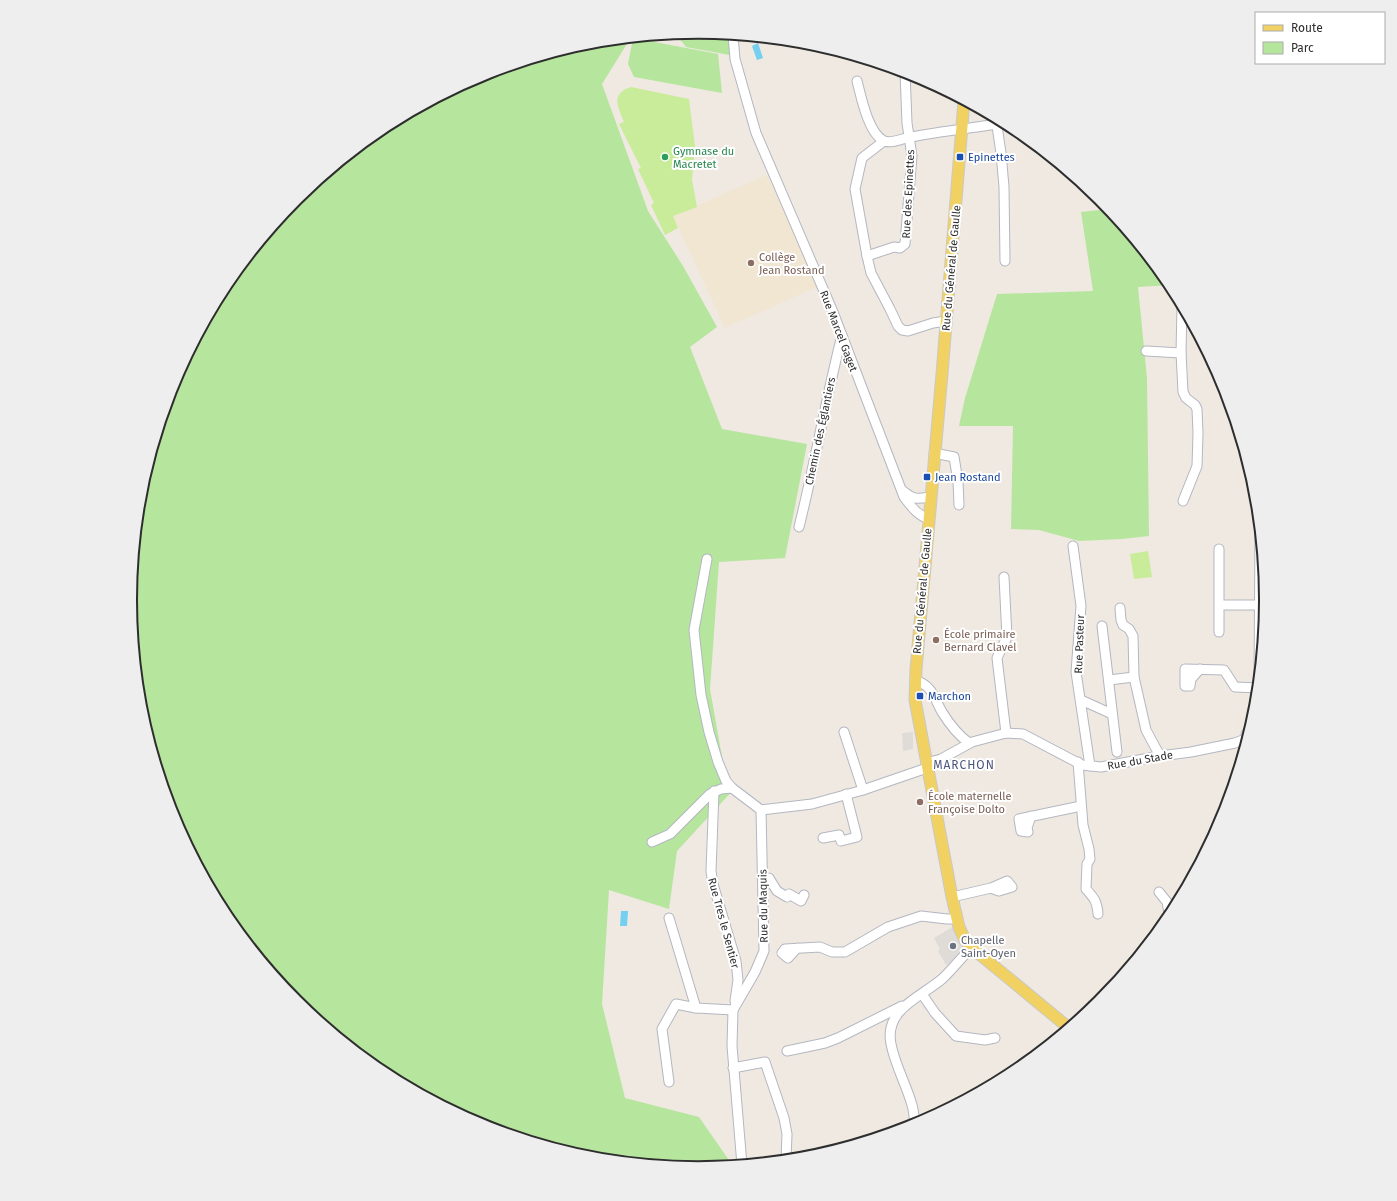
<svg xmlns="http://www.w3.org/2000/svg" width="1397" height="1201" viewBox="0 0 1397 1201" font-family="'Fira Sans',sans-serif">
<rect width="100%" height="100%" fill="#efe9e1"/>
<polygon fill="#f0e6d1" points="767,175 797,240 817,287 725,328 673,216"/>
<g fill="#b6e59e">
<polygon points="699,32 739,36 735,56 686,47 676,34"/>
<polygon points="633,38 718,54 722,93 634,77 628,64"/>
<polygon points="630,39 602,84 648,211 683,266 717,327 690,347 722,429 807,444 785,558 719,562 710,689 724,768 735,788 677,851 669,909 609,890 602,1004 625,1098 699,1117 733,1166 698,1169 587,1158 481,1126 382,1073 296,1002 226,916 173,818 141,711 130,600 141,489 173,383 226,284 297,198 383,128 481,75 588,43"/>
<polygon points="1109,209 1171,285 1138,287 1147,378 1149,536 1122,539 1079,541 1039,530 1011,529 1013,426 959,426 965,398 997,294 1093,291 1081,212"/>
</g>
<g fill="#c9ec9a">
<path d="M631,87L689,99L695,146L692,180L697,207L673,216L678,228L665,235L651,205L654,203L638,169L641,168L619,124L624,122C618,106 610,94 631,87Z"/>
<polygon points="1148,551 1152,577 1134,579 1130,554"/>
</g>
<g fill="#dfdcd8">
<polygon points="913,732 913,749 903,751 902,733"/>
<polygon points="954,926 964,946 964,948 955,959 946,965 938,951 940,949 934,938"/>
</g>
<g fill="#75cff0">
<polygon points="758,43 763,58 757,60 752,46"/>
<polygon points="621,911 628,911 627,926 620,926"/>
</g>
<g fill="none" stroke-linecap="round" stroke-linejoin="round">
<g stroke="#b4b7c1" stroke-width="11">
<g id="minor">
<path d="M733,35L735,59L756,133L833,312L904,497C911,506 917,515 929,519"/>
<polyline points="905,72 907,123 912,156 905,244 900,248 894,247 867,256 871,273 890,309 898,326 902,330 908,331 933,323 946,321"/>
<path d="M857,81C861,96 868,133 884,141C892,144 903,138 911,137C942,131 973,128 1004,123"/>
<polyline points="995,117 997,126 1001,153 1004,187 1005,261"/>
<polyline points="867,256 855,189 862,158 884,141"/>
<polyline points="1182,305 1181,353 1183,392 1186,398 1195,405 1197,409 1198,433 1197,466 1183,501"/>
<polyline points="1146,351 1181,353"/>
<polyline points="934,453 954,457 958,481 959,505"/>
<path d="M903,491C914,500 917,499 930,497"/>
<path d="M799,527C815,463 826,398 842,335"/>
<polyline points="1073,546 1081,606 1076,672 1090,766"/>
<polyline points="707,559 694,630 701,695 709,732 718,762 726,781 732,788 761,810"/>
<polyline points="1004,577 1007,637 997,658 1006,733"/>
<polyline points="1220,605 1259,605"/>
<polyline points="1120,608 1121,620 1123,625 1129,629 1133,636 1134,677 1146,730 1160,756"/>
<polyline points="1102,626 1117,752"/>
<polyline points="1219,632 1219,549"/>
<polyline points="1200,669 1191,679 1190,686 1185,686 1185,669 1224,670 1235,687 1258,688"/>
<path d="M915,680C933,686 934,698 942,712C950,725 958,735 969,743"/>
<polyline points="1109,680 1134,677"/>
<polyline points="1259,680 1260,528"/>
<polyline points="1081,700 1112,714"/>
<polyline points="844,732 863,790"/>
<polyline points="1247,742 1246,734 1251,728"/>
<path d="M1078,762L1083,825L1089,849L1090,859L1087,864L1086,889C1094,898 1097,901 1098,914"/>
<polyline points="926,763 941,759 972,742 1006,733 1023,734 1082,765 1101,767 1160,756 1191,752 1235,743 1245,739"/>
<polyline points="714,791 711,871 713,884 736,961 738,980 735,1001"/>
<polyline points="1031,816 1027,828 1028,832 1021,831 1019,819 1081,806"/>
<polyline points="823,838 839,835 841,841 857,837 846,794"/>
<polyline points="652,842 670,834 710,794 721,789 732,788"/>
<polyline points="763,878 769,878 777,891 787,897 789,894 801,901 804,895"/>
<polyline points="1159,892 1167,902 1170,918"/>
<polyline points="952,897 991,888 1007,881 1012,887 999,891 991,888"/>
<polyline points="669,918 696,1008 733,1010"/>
<polyline points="797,948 788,958 782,953 785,949 820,947 832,952 845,952 888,927 921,916 947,919 957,919"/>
<polyline points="922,994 935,1013 956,1036 985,1040 995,1038"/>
<polyline points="787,1051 825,1043 838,1038 902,1006"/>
<polyline points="733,1068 765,1062 784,1118 787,1134 786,1160"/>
<polyline points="669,1082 662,1029 676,1004 696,1008"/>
<path d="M915,1126C914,1119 914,1111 912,1105C906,1084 895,1065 891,1044C884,1009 921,997 942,979C953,969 961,957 972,948"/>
<polyline points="742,1165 732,1046 733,1010 755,972 764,951 761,810 812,804 863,790 927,768"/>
</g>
</g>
<g stroke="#c9c9c9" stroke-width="13">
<polyline id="major" points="964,101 942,374 916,669 915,700 952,897 959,927 965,940 972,948 1069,1028"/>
</g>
<use href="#minor" stroke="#fff" stroke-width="9"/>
<use href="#major" stroke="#f2d163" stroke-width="11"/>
</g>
<circle fill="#2e9e5b" stroke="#fff" stroke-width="1.5" cx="665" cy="157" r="4"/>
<g fill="#1a4fb4" stroke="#fff" stroke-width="1.5">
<rect x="956" y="153" width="8" height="8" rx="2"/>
<rect x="923" y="473" width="8" height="8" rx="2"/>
<rect x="916" y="692" width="8" height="8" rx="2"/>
</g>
<g fill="#8d6e63" stroke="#fff" stroke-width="1.5">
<circle cx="751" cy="263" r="4"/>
<circle cx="936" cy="640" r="4"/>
<circle cx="920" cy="802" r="4"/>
</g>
<circle fill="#6b7280" stroke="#fff" stroke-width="1.5" cx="953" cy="946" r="4"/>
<g text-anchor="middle" stroke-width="4" stroke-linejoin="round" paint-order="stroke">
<g font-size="11" fill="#27864d" stroke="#fff" text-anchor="start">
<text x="673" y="155">Gymnase du<tspan x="673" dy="13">Macretet</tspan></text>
</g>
<g font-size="11" fill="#164399" stroke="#fff" text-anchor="start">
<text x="968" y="161">Epinettes</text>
<text x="935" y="481">Jean Rostand</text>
<text x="928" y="700">Marchon</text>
</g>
<g font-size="11" fill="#2e2e2e" stroke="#fff">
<text transform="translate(908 194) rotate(-87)" y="4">Rue des Epinettes</text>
<text transform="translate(951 268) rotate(-85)" y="4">Rue du Général de Gaulle</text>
<text transform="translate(839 331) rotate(69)" y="4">Rue Marcel Gaget</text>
<text transform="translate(820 431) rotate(-78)" y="4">Chemin des Églantiers</text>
<text transform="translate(922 591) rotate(-85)" y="4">Rue du Général de Gaulle</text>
<text transform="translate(1079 644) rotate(-88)" y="4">Rue Pasteur</text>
<text transform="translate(1140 760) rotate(-10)" y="4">Rue du Stade</text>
<text transform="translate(763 906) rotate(-91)" y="4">Rue du Maquis</text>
<text transform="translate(724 923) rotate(75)" y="4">Rue Tres le Sentier</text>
</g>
<g font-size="11" fill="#785e54" stroke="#fff" text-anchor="start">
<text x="759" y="261">Collège<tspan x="759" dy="13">Jean Rostand</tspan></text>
<text x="944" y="638">École primaire<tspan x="944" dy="13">Bernard Clavel</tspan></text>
<text x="928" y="800">École maternelle<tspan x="928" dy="13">Françoise Dolto</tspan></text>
</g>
<g font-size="11" fill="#5b616d" stroke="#fff" text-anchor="start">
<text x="961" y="944">Chapelle<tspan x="961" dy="13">Saint-Oyen</tspan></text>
</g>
<g font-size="12" letter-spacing="1" fill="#4d5680" stroke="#fff">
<text x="964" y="769">MARCHON</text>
</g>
</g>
<path d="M0 0H1397V1201H0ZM137 600a561 561 0 1 1 1122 0a561 561 0 1 1-1122 0Z" fill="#eee" fill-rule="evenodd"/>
<path fill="none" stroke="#2e2e2e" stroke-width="2" d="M137 600a561 561 0 1 1 1122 0a561 561 0 1 1-1122 0Z"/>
<rect x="1255" y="12" width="130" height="52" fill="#ffffff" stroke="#ababab"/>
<rect x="1263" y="25" width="20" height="6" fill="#f2d163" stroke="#ababab"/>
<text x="1291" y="32" font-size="12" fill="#2e2e2e">Route</text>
<rect x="1263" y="42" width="20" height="12" fill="#b6e59e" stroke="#ababab"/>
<text x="1291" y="52" font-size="12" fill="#2e2e2e">Parc</text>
</svg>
